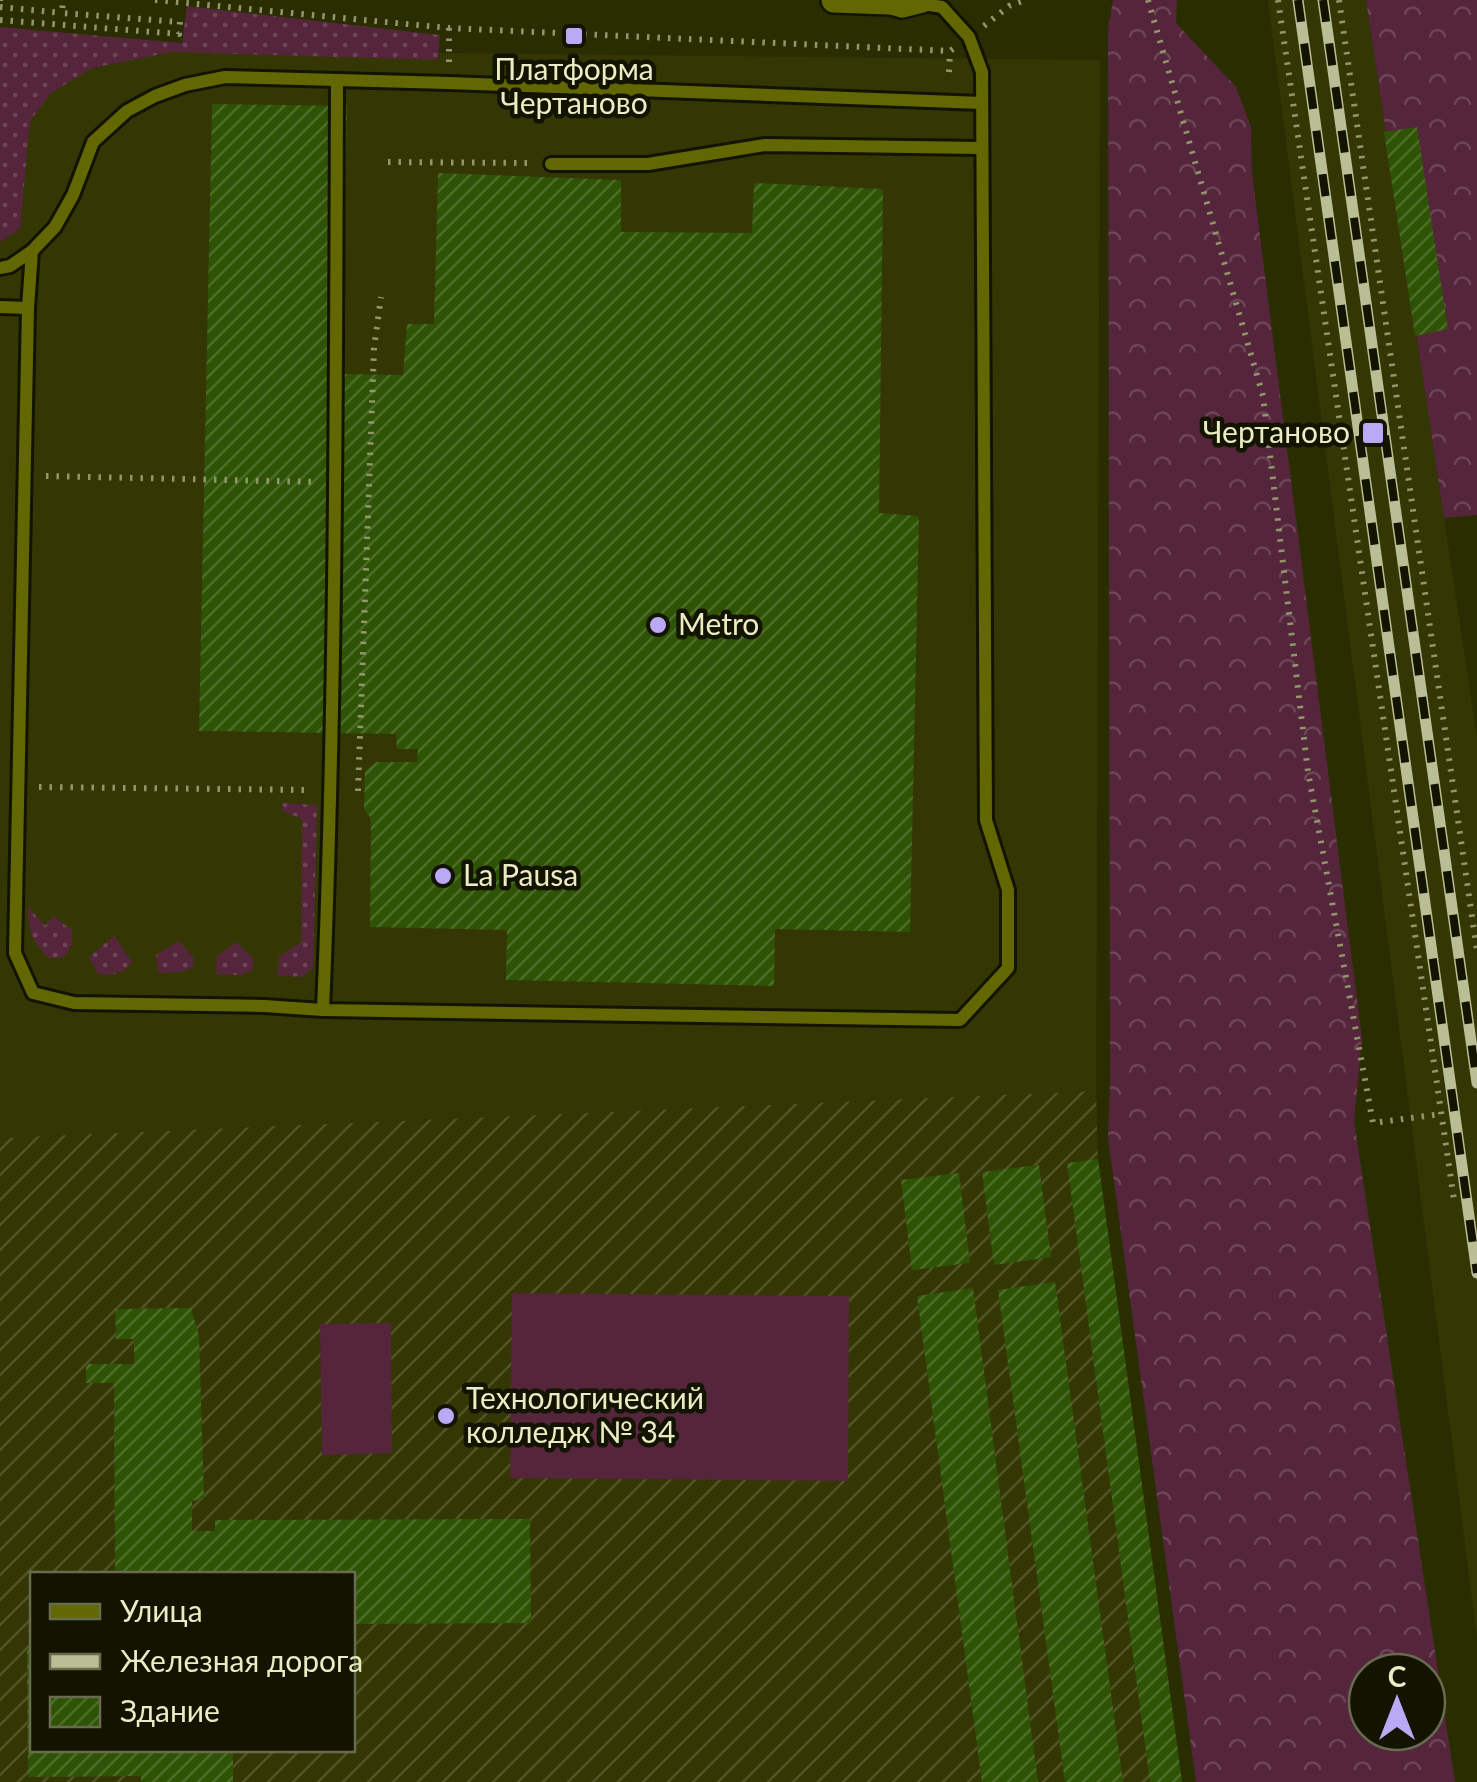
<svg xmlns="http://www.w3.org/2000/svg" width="1477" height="1782" viewBox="0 0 1477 1782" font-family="Lato,sans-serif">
<defs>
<pattern id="industrial-furrows" width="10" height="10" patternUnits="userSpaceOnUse" patternTransform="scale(2.5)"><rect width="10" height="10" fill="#343704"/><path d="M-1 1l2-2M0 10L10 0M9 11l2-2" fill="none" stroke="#515427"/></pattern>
<pattern id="grass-dots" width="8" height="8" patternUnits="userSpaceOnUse" patternTransform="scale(2.5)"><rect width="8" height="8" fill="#54253b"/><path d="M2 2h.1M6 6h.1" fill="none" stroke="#6d4556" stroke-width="1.8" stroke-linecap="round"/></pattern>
<pattern id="forest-crowns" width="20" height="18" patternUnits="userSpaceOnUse" patternTransform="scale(2.5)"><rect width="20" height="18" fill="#54253b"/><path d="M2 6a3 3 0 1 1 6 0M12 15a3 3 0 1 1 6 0" fill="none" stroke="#6d4556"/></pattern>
<pattern id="building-hatch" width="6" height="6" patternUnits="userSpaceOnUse" patternTransform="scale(2.5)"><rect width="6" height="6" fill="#2e5305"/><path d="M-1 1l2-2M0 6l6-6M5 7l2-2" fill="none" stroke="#4c6c28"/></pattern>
</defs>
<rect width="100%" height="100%" fill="#2a2d00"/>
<g fill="#343704">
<polygon points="1268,0 1366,0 1477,737 1477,1638"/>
<polygon points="69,49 1100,60 1096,1091 0,1138 0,128"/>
</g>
<path fill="url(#industrial-furrows)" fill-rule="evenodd" d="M1096,1091L1098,1159L1182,1782H0V1138ZM32,1574H352V1750H32Z"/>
<g fill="url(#grass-dots)">
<polygon points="187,6 440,35 438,60 172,52 92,68 51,93 30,121 20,229 0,242 0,27 182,43"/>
<polygon points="282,803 317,805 313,968 302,977 277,975 279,957 301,942 302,819 282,811"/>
<path d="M28,907L45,926L53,916L72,930V945L64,957L49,958C32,942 28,930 28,907Z"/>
<path d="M114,936L132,962C122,975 113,975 98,974L89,957Z"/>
<polygon points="179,941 194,958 193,967 182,972 158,973 156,955"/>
<polygon points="237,942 253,959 253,969 243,975 216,974 217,956"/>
</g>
<g fill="url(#forest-crowns)" fill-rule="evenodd">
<path d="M1113,0H1177L1176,23L1236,87L1251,127L1252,173L1362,1039L1354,1121L1455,1782H1196L1108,1138L1110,1083L1108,28ZM1367,1672H1427V1732H1367Z"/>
<polygon points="1366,0 1477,0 1477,515 1444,518"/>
</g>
<g fill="#54253b">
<polygon points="512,1293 849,1296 848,1481 510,1478"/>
<polygon points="391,1323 392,1453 322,1455 320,1324"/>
</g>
<g fill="url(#building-hatch)">
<polygon points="212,104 347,106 341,374 403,375 407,324 434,324 438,173 621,180 621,232 752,233 754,183 883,189 879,513 919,516 910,932 775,929 774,986 506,980 507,930 370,927 371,825 370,817 364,809 365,771 376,762 417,762 418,749 397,749 396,734 199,731"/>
<polygon points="1417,127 1448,329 1415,336 1384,132"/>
<polygon points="1098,1159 1182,1782 1150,1782 1067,1163"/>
<polygon points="1039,1165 1051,1257 994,1265 982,1172"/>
<polygon points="959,1173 970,1263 912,1270 901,1180"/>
<polygon points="1055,1282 1123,1782 1065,1782 998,1290"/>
<polygon points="973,1288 1038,1782 982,1782 917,1296"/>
<polygon points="191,1308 199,1336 204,1498 192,1501 192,1531 215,1531 215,1520 530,1519 531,1623 352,1624 352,1574 115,1574 114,1383 86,1383 86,1364 134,1364 134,1339 116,1339 115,1309"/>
<polygon points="27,1648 32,1648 32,1750 233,1750 233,1782 141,1782 141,1776 28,1777"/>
</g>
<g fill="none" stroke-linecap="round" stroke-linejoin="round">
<g stroke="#131400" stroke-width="18">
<g id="lane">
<polyline points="551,164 648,164 765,145 982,148"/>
<polyline points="32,251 28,308 15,953 33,993 74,1003 264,1006 323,1010 960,1020 1008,968 1008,890 986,820 982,72 969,37 942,7 917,3"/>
<polyline points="0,268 10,266 32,251 55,227 73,195 93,142 127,111 155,96 185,85 225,77 449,83 982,103"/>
<polyline points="0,307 28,308"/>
<path d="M323,1010C336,700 336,390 337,80"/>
</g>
</g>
<g stroke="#131400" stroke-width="30">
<g id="street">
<polyline points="834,0 889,2"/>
<polyline points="885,0 902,5 922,0"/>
</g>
</g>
<g stroke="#92966b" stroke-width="6" stroke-dasharray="2.5 8" stroke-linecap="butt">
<polyline points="155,0 449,28 950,51 954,48"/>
<polyline points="1148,0 1263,396 1308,772 1373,1123 1441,1114"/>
<polyline points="1278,0 1454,1200"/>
<polyline points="1339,0 1477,951"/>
<polyline points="0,1 0,0"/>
<polyline points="0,7 62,13"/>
<polyline points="0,20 179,34 180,22 62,13 63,0"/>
<polyline points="984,26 1009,6 1025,0"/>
<polyline points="449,62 449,28"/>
<polyline points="949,72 950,52"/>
<polyline points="388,162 532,163"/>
<polyline points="46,476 318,482"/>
<polyline points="39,787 312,790"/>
<polyline points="358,791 374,348 381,297"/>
</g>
<use href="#lane" stroke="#626702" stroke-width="12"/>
<use href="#street" stroke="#626702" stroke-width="25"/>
<g stroke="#babe94" stroke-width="11">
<g id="rail">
<polyline points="1298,0 1477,1273"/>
<polyline points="1323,0 1477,1083"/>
</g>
</g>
<use href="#rail" stroke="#131400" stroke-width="8" stroke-dasharray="22" stroke-linecap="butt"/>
</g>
<g fill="#baaaf6" stroke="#131400" stroke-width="4">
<rect x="564" y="26" width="20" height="20" rx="5"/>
<rect x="1361" y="421" width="24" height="24" rx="5"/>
<circle cx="658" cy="625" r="10"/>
<circle cx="443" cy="876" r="10"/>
<circle cx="446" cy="1416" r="10"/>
</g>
<g text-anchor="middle" stroke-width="9" stroke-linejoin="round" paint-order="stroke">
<g font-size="30" fill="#e8edc4" stroke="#131400" text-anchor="start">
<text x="574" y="80" text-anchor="middle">Платформа<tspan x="574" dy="34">Чертаново</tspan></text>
<text x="1350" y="443" text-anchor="end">Чертаново</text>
<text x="678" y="635">Metro</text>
<text x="463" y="886">La Pausa</text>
<text x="466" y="1409">Технологический<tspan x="466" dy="34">колледж № 34</tspan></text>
</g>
</g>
<rect x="30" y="1572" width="325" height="180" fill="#131400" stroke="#686b4e" stroke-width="2.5"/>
<rect x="50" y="1604" width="50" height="15" fill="#626702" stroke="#686b4e" stroke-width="2.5"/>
<text x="120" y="1622" font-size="30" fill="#e8edc4">Улица</text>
<rect x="50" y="1654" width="50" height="15" fill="#babe94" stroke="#686b4e" stroke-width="2.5"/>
<text x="120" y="1672" font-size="30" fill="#e8edc4">Железная дорога</text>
<rect x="50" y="1697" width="50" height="30" fill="url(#building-hatch)" stroke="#686b4e" stroke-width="2.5"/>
<text x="120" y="1722" font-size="30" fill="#e8edc4">Здание</text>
<g transform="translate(1397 1702)"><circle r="48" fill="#131400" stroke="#686b4e" stroke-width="2.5"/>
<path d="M0-8L18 38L0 25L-18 38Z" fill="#baaaf6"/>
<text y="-15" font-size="28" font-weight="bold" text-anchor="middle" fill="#e8edc4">С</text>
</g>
</svg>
